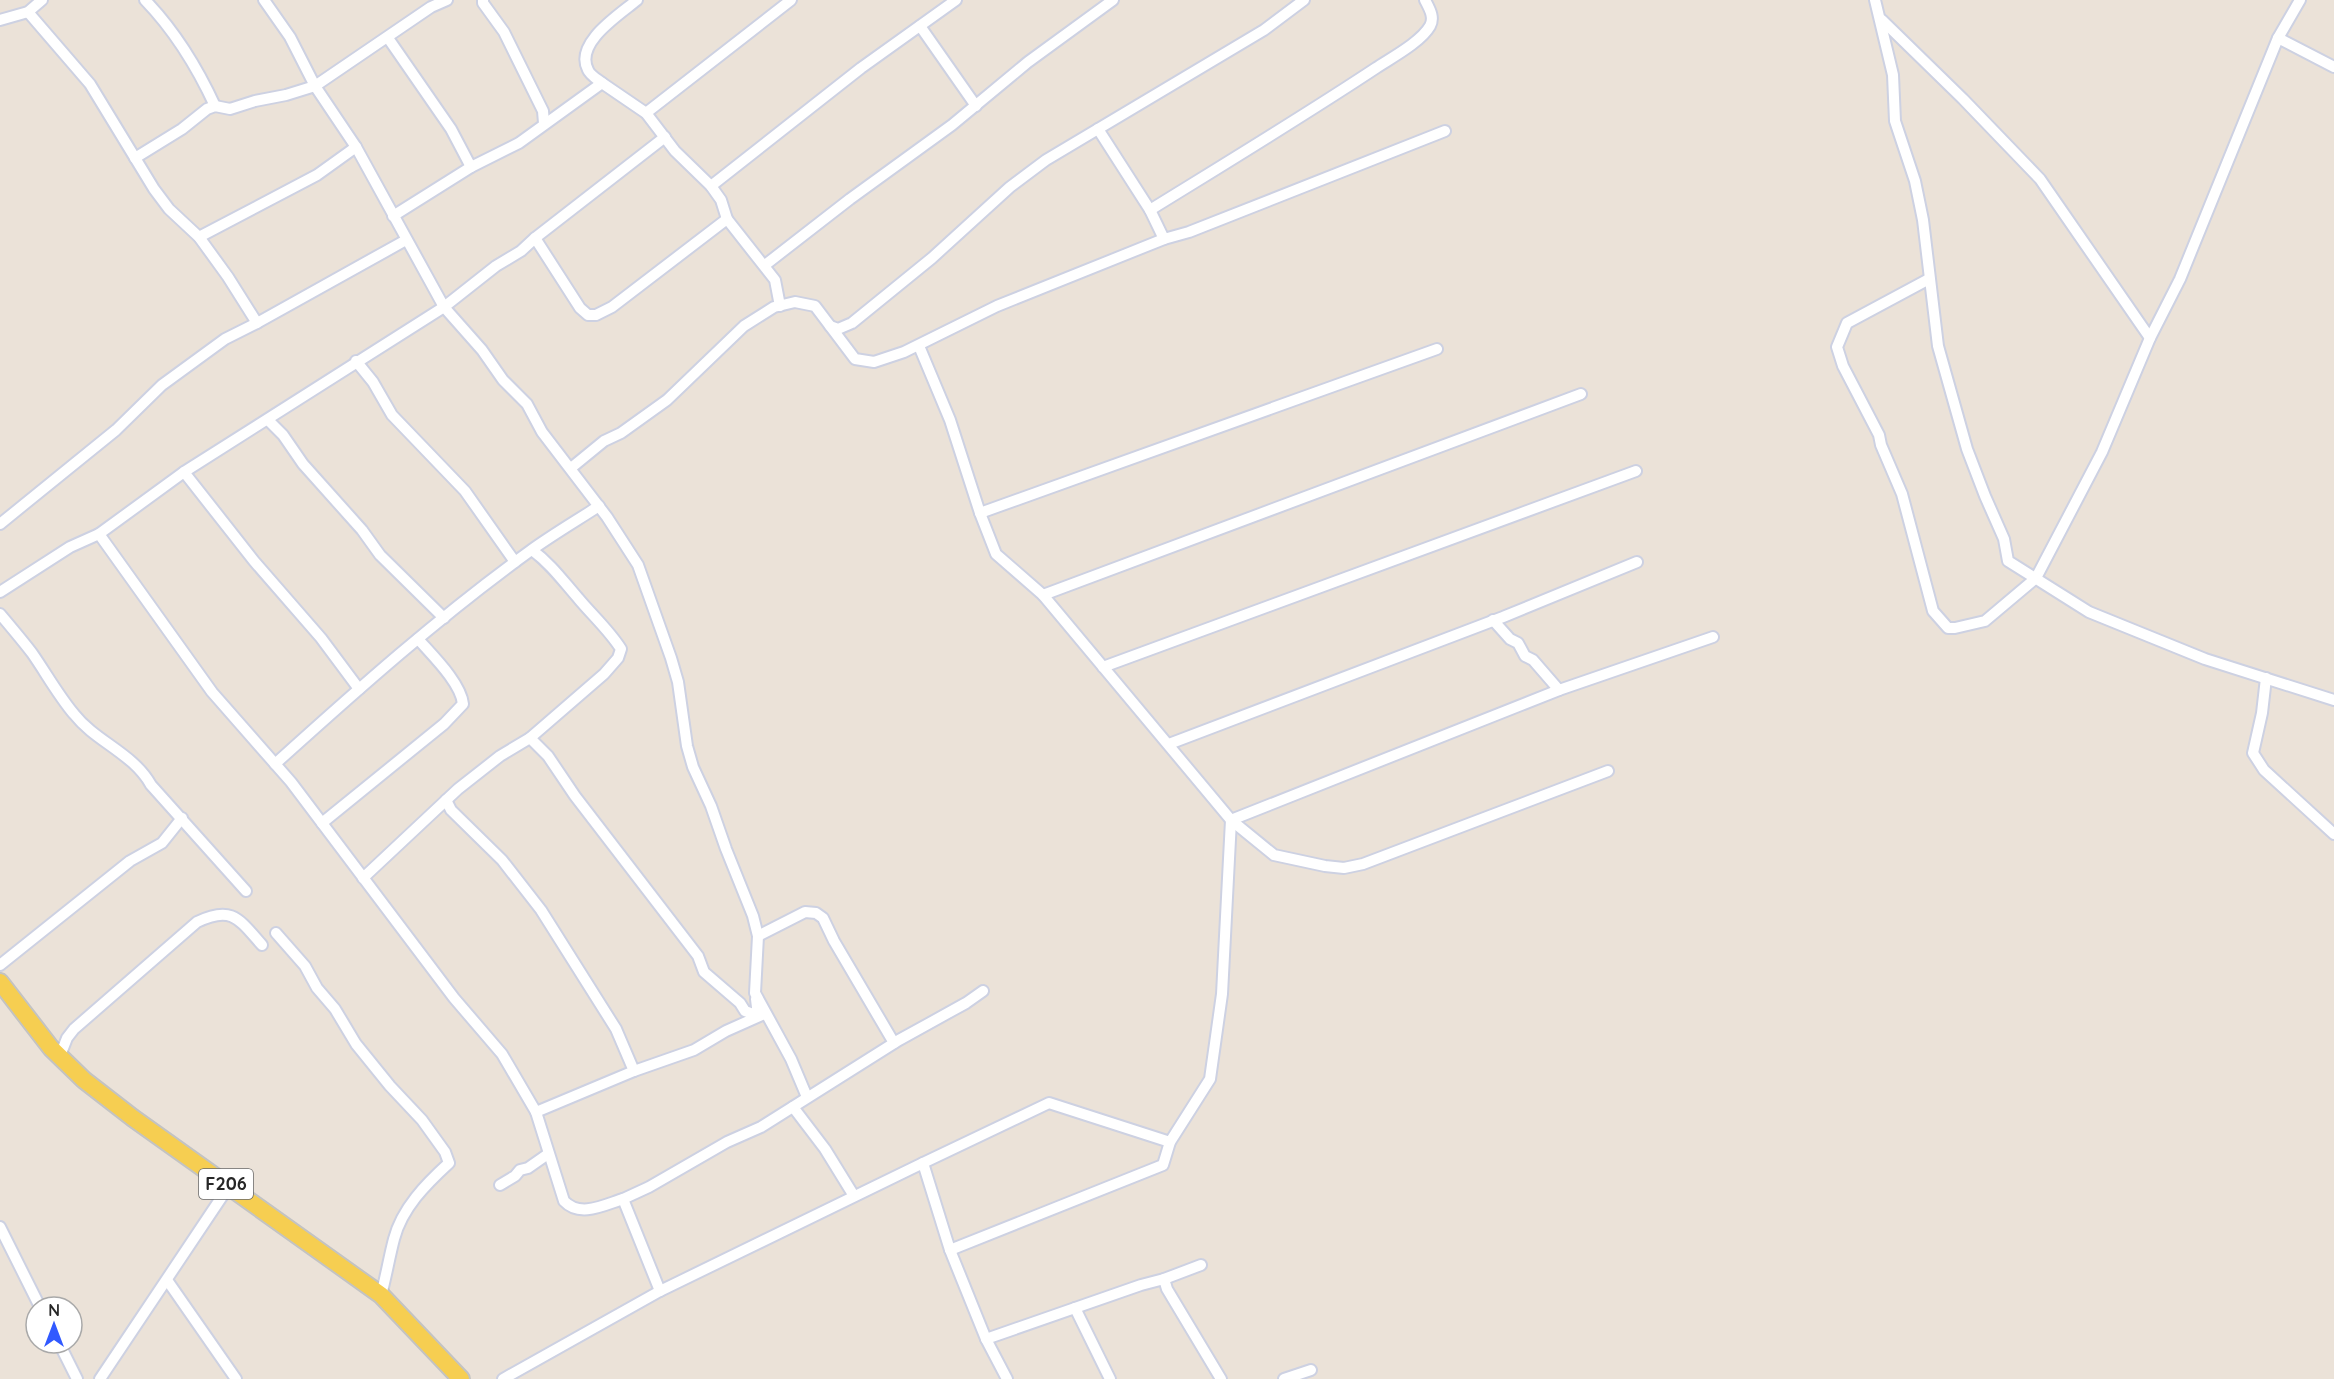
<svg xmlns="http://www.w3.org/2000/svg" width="2334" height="1379" viewBox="0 0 2334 1379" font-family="Quicksand,sans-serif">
<rect width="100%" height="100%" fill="#ebe2d8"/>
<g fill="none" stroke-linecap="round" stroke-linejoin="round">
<g stroke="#cdd1e2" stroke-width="14">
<g id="minor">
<path d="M145,0C175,31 197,67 215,106"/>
<polyline points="264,0 290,37 315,86 356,147 444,307 482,350 503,380 527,404 542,432 607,517 638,565 671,658 678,682 687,746 693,767 711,806 726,849 753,916 758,936 755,993 791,1059 807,1097"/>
<polyline points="483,0 483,3 504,32 543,111 544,123"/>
<polyline points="1875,0 1893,75 1895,121 1915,181 1923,220 1938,346 1967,449 1985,496 2004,539 2008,561 2089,612 2205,659 2334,700"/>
<polyline points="0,20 28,12 42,0"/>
<polyline points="1882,20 1963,99 2040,179 2150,338"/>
<polyline points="920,26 976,106"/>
<polyline points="388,38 451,129 471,167"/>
<polyline points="2278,38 2334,67"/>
<path d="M602,83C597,79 590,75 588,70C574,43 619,15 637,0"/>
<polyline points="646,113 791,0"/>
<polyline points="1098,129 1150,210 1164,239"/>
<polyline points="135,158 182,129 207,109 215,106 230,109 255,101 286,95 315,86 431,7 447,0"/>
<polyline points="711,186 861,68 956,0"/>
<path d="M1150,210C1226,163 1302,117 1376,68C1391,58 1421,42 1430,26C1435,17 1429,8 1425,0"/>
<polyline points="393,216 471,167 519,143 602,83 646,113 675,151 711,186 721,200 727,219"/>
<polyline points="199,237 317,175 356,147"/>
<polyline points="535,238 665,137"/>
<polyline points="765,265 850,199 952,125 1028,62 1113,0"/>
<polyline points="1929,279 1847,323 1837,347 1843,366 1879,435 1881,445 1902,494 1933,611 1948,628 1955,628 1985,621 2036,578 2102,452 2150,338 2180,279 2278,38 2300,0"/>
<polyline points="257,323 406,240"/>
<polyline points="830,326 838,329 852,323 932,258 1010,187 1046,160 1264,30 1304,0"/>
<polyline points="919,346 950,420 980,513 996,554 1043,595 1231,820 1274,855 1325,866 1344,868 1363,864 1608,771"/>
<polyline points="356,361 373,382 392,415 465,491 515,562"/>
<polyline points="268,420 283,435 303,464 362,530 380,555 444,618"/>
<polyline points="571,468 604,441 621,433 667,400 744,326 774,307 795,302 815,306 855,359 874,362 904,352 997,306 1164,239 1189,232 1445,131"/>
<polyline points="184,472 254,561 321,638 359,689"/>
<polyline points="980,513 1437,349"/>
<polyline points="0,524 116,430 162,385 225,339 257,323 228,277 199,237 169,209 154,189 90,84 28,12"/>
<polyline points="0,592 70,547 99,534"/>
<polyline points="1043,595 1581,394"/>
<path d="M0,614C11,627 22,640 32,653C46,673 58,695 74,714C96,742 133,753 151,785L246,891"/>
<polyline points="1493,620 1510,639 1518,643 1525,656 1533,660 1559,690"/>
<polyline points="1103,667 1636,471"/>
<polyline points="2266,678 2262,713 2253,753 2264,770 2334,834"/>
<polyline points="530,738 548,756 575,796 698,956 704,972 740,1003 745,1011 758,1016 756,999"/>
<polyline points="1169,744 1503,617 1637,562"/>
<path d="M275,764C357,690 440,616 530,551C552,535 576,521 599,506"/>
<polyline points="446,800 451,810 502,860 541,910 616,1029 634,1071"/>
<polyline points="1231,820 1559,690 1713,637"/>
<path d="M322,823L444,724L463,704C461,683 432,655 418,639"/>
<path d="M363,878L458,789L500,756L530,738L604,674L618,658L621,649C609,630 592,615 578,598C563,581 551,564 532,550"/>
<path d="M276,933L305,966L317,988L335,1009L356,1044L390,1086L422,1120L445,1152L449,1163C426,1184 402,1208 394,1239C389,1258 386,1277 381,1295"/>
<polyline points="758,936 805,912 816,913 823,918 834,941 894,1043"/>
<polyline points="0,965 130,861 162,843 182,818"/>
<path d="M60,1056L67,1038L74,1029L197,922C232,905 239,919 262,945"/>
<polyline points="793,1107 825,1149 854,1196"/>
<polyline points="536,1112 634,1071 694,1050 726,1031 762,1015"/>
<polyline points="923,1163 1049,1103 1170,1142"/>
<polyline points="500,1185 515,1176 520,1170 528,1168 548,1154"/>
<polyline points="623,1199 649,1187 727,1142 761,1127 899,1040 966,1003 983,991"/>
<polyline points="0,1227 40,1307"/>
<polyline points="950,1250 1163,1165 1170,1142 1210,1079 1222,994 1231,820"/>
<polyline points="1164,1279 1201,1265"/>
<polyline points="167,1280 236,1379"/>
<path d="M660,1291L623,1199C604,1205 580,1218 564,1201L536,1112L502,1054L454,998L291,782L212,692L99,534L184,472L444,307L496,266L521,251L535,238L580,308L588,315H596L612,307L727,219L775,280L780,306"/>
<polyline points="1075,1308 1110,1379"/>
<polyline points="986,1339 1141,1285 1164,1279 1167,1289 1221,1379"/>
<polyline points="59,1343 77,1379"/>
<polyline points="100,1379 229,1186"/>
<polyline points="503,1379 660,1291 923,1163 950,1250 986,1339 1007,1379"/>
<polyline points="1284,1379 1311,1370"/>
</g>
</g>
<g stroke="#c3c3c3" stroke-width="20">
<polyline id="primary" points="0,982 51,1048 84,1080 133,1118 381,1295 461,1379"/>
</g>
<use href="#minor" stroke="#fff" stroke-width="10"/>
<use href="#primary" stroke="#f6ce51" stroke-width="16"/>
</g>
<g text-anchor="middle" stroke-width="4.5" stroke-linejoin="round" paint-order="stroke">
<rect fill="#fff" stroke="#686868" stroke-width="1.5" x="199" y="1169" width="54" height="30" rx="4.5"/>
<g font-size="18" font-weight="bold" fill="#272727">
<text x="226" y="1190">F206</text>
</g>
</g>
<g transform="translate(54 1325)"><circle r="28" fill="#ffffff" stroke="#a9a9a9" stroke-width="1.5"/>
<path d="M0-4.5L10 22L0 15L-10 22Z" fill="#3159ff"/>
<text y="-9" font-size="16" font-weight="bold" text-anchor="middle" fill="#272727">N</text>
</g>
</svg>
